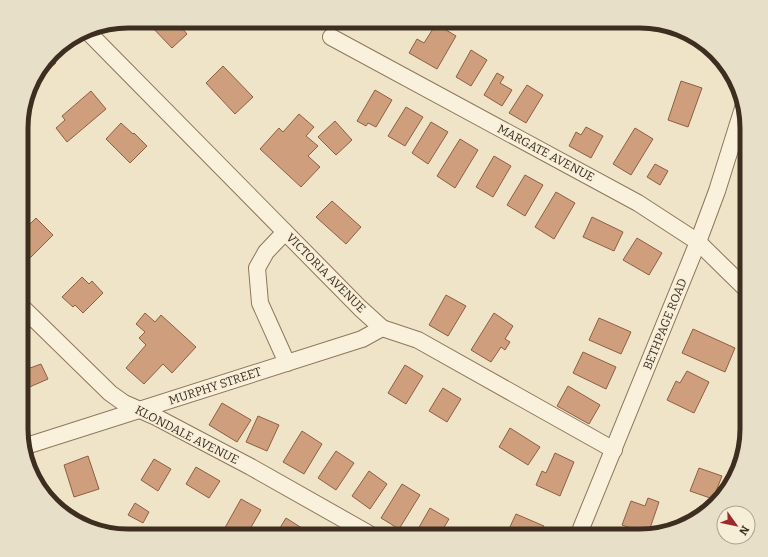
<svg xmlns="http://www.w3.org/2000/svg" width="768" height="557" viewBox="0 0 768 557" font-family="Bitter,serif">
<rect width="100%" height="100%" fill="#f0e4c8"/>
<g fill="#cf9f7d" stroke="#8d5f41">
<polygon points="154,21 176,21 187,34 172,48 150,25"/>
<polygon points="352,21 372,21 366,30"/>
<polygon points="436,24 456,36 437,69 409,53 417,39 424,43"/>
<polygon points="471,50 487,60 471,86 456,77"/>
<polygon points="50,56 56,63 37,80 34,77 35,75"/>
<polygon points="223,66 253,97 235,114 206,83"/>
<polygon points="497,73 504,77 500,83 512,90 502,106 484,95"/>
<polygon points="681,81 702,88 688,127 668,120"/>
<polygon points="527,85 543,95 526,123 509,113"/>
<polygon points="375,90 392,100 376,127 368,123 366,126 357,121"/>
<polygon points="91,91 106,109 67,142 56,128 65,120 62,116"/>
<polygon points="406,107 423,117 405,146 388,136"/>
<polygon points="299,114 314,127 306,136 318,146 308,156 320,167 301,187 260,149 279,128 283,132"/>
<polygon points="335,121 352,140 336,155 318,137"/>
<polygon points="431,122 448,132 428,164 412,153"/>
<polygon points="121,123 133,134 134,133 147,146 130,163 106,139"/>
<polygon points="586,127 603,136 591,158 569,146 576,132 581,135"/>
<polygon points="635,128 653,139 631,175 613,164"/>
<polygon points="460,139 478,150 455,188 437,176"/>
<polygon points="494,156 511,166 493,197 476,187"/>
<polygon points="655,164 668,171 660,185 647,177"/>
<polygon points="525,175 543,185 525,216 507,205"/>
<polygon points="556,192 575,203 554,239 535,227"/>
<polygon points="332,201 361,227 346,244 316,217"/>
<polygon points="592,217 623,232 614,251 583,237"/>
<polygon points="36,218 53,235 22,266 22,232"/>
<polygon points="747,236 747,252 741,250"/>
<polygon points="637,238 662,253 649,275 623,260"/>
<polygon points="82,277 89,284 92,281 103,293 83,313 75,305 73,307 62,297"/>
<polygon points="446,295 466,306 448,336 429,325"/>
<polygon points="145,313 155,322 161,315 196,347 172,373 163,364 144,384 126,368 146,345 139,338 145,332 136,324"/>
<polygon points="494,313 513,326 505,339 510,342 505,350 501,347 491,362 471,350"/>
<polygon points="599,318 631,332 621,354 589,340"/>
<polygon points="693,329 735,348 725,372 682,353"/>
<polygon points="583,352 616,367 606,389 573,373"/>
<polygon points="27,362 30,368 41,364 48,379 25,389 28,395 22,397 22,364"/>
<polygon points="405,365 423,376 406,404 388,393"/>
<polygon points="687,371 709,382 694,413 667,400 676,381 680,383"/>
<polygon points="568,386 600,405 589,424 557,406"/>
<polygon points="443,388 461,399 447,422 429,411"/>
<polygon points="222,403 251,420 237,442 209,425"/>
<polygon points="258,416 279,425 267,451 246,442"/>
<polygon points="510,428 540,447 528,465 499,447"/>
<polygon points="302,431 322,444 304,474 283,462"/>
<polygon points="336,451 354,463 336,490 318,478"/>
<polygon points="555,453 574,462 560,496 536,485 542,471 546,473"/>
<polygon points="88,456 99,489 74,497 64,465"/>
<polygon points="154,459 171,469 158,491 141,480"/>
<polygon points="196,467 220,481 209,498 186,484"/>
<polygon points="699,468 722,476 713,499 690,491"/>
<polygon points="369,471 387,484 370,509 352,496"/>
<polygon points="402,484 420,495 399,529 381,518"/>
<polygon points="648,498 659,502 648,534 622,525 631,501 645,506"/>
<polygon points="241,499 261,510 246,536 227,536 222,533"/>
<polygon points="135,503 149,512 143,523 128,515"/>
<polygon points="430,508 449,519 439,536 414,536"/>
<polygon points="516,514 544,526 540,536 514,536 507,533"/>
<polygon points="286,518 305,530 302,536 275,536"/>
</g>
<g fill="none" stroke-linecap="round" stroke-linejoin="round">
<g stroke="#8d765c" stroke-width="18">
<g id="minor">
<polyline points="87,31 360,308 382,328 418,340 614,450"/>
<polyline points="331,37 638,203 698,242 747,290"/>
<polyline points="285,232 266,252 257,268 260,303 287,363"/>
<polyline points="22,307 110,393 124,403 156,417 251,467 373,536"/>
<polyline points="23,447 362,339 382,328"/>
<polyline points="578,536 698,242 717,191 743,108"/>
</g>
</g>
<use href="#minor" stroke="#faf1dc" stroke-width="16"/>
</g>
<g text-anchor="middle" stroke-width="4" stroke-linejoin="round" paint-order="stroke">
<g font-size="12" fill="#3d2e20" stroke="#f7eed8">
<text transform="translate(546 153) rotate(28)" y="4">MARGATE AVENUE</text>
<text transform="translate(326 273) rotate(45)" y="4">VICTORIA AVENUE</text>
<text transform="translate(665 324) rotate(-68)" y="4">BETHPAGE ROAD</text>
<text transform="translate(215 386) rotate(-18)" y="4">MURPHY STREET</text>
<text transform="translate(187 435) rotate(27)" y="4">KLONDALE AVENUE</text>
</g>
</g>
<path d="M0 0H768V557H0ZM128 28H640A100 100 0 0 1 740 128V429A100 100 0 0 1 640 529H128A100 100 0 0 1 28 429V128A100 100 0 0 1 128 28Z" fill="#e8dfc9" fill-rule="evenodd"/>
<path fill="none" stroke="#3d2e20" stroke-width="5" d="M128 28H640A100 100 0 0 1 740 128V429A100 100 0 0 1 640 529H128A100 100 0 0 1 28 429V128A100 100 0 0 1 128 28Z"/>
<g transform="translate(736 525) rotate(123)"><circle r="19" fill="#f7eed8" stroke="#ada18e"/>
<path d="M0-3L7 15L0 10L-7 15Z" fill="#9e2a2b"/>
<text y="-6" font-size="11" font-weight="bold" text-anchor="middle" fill="#3d2e20">N</text>
</g>
</svg>
